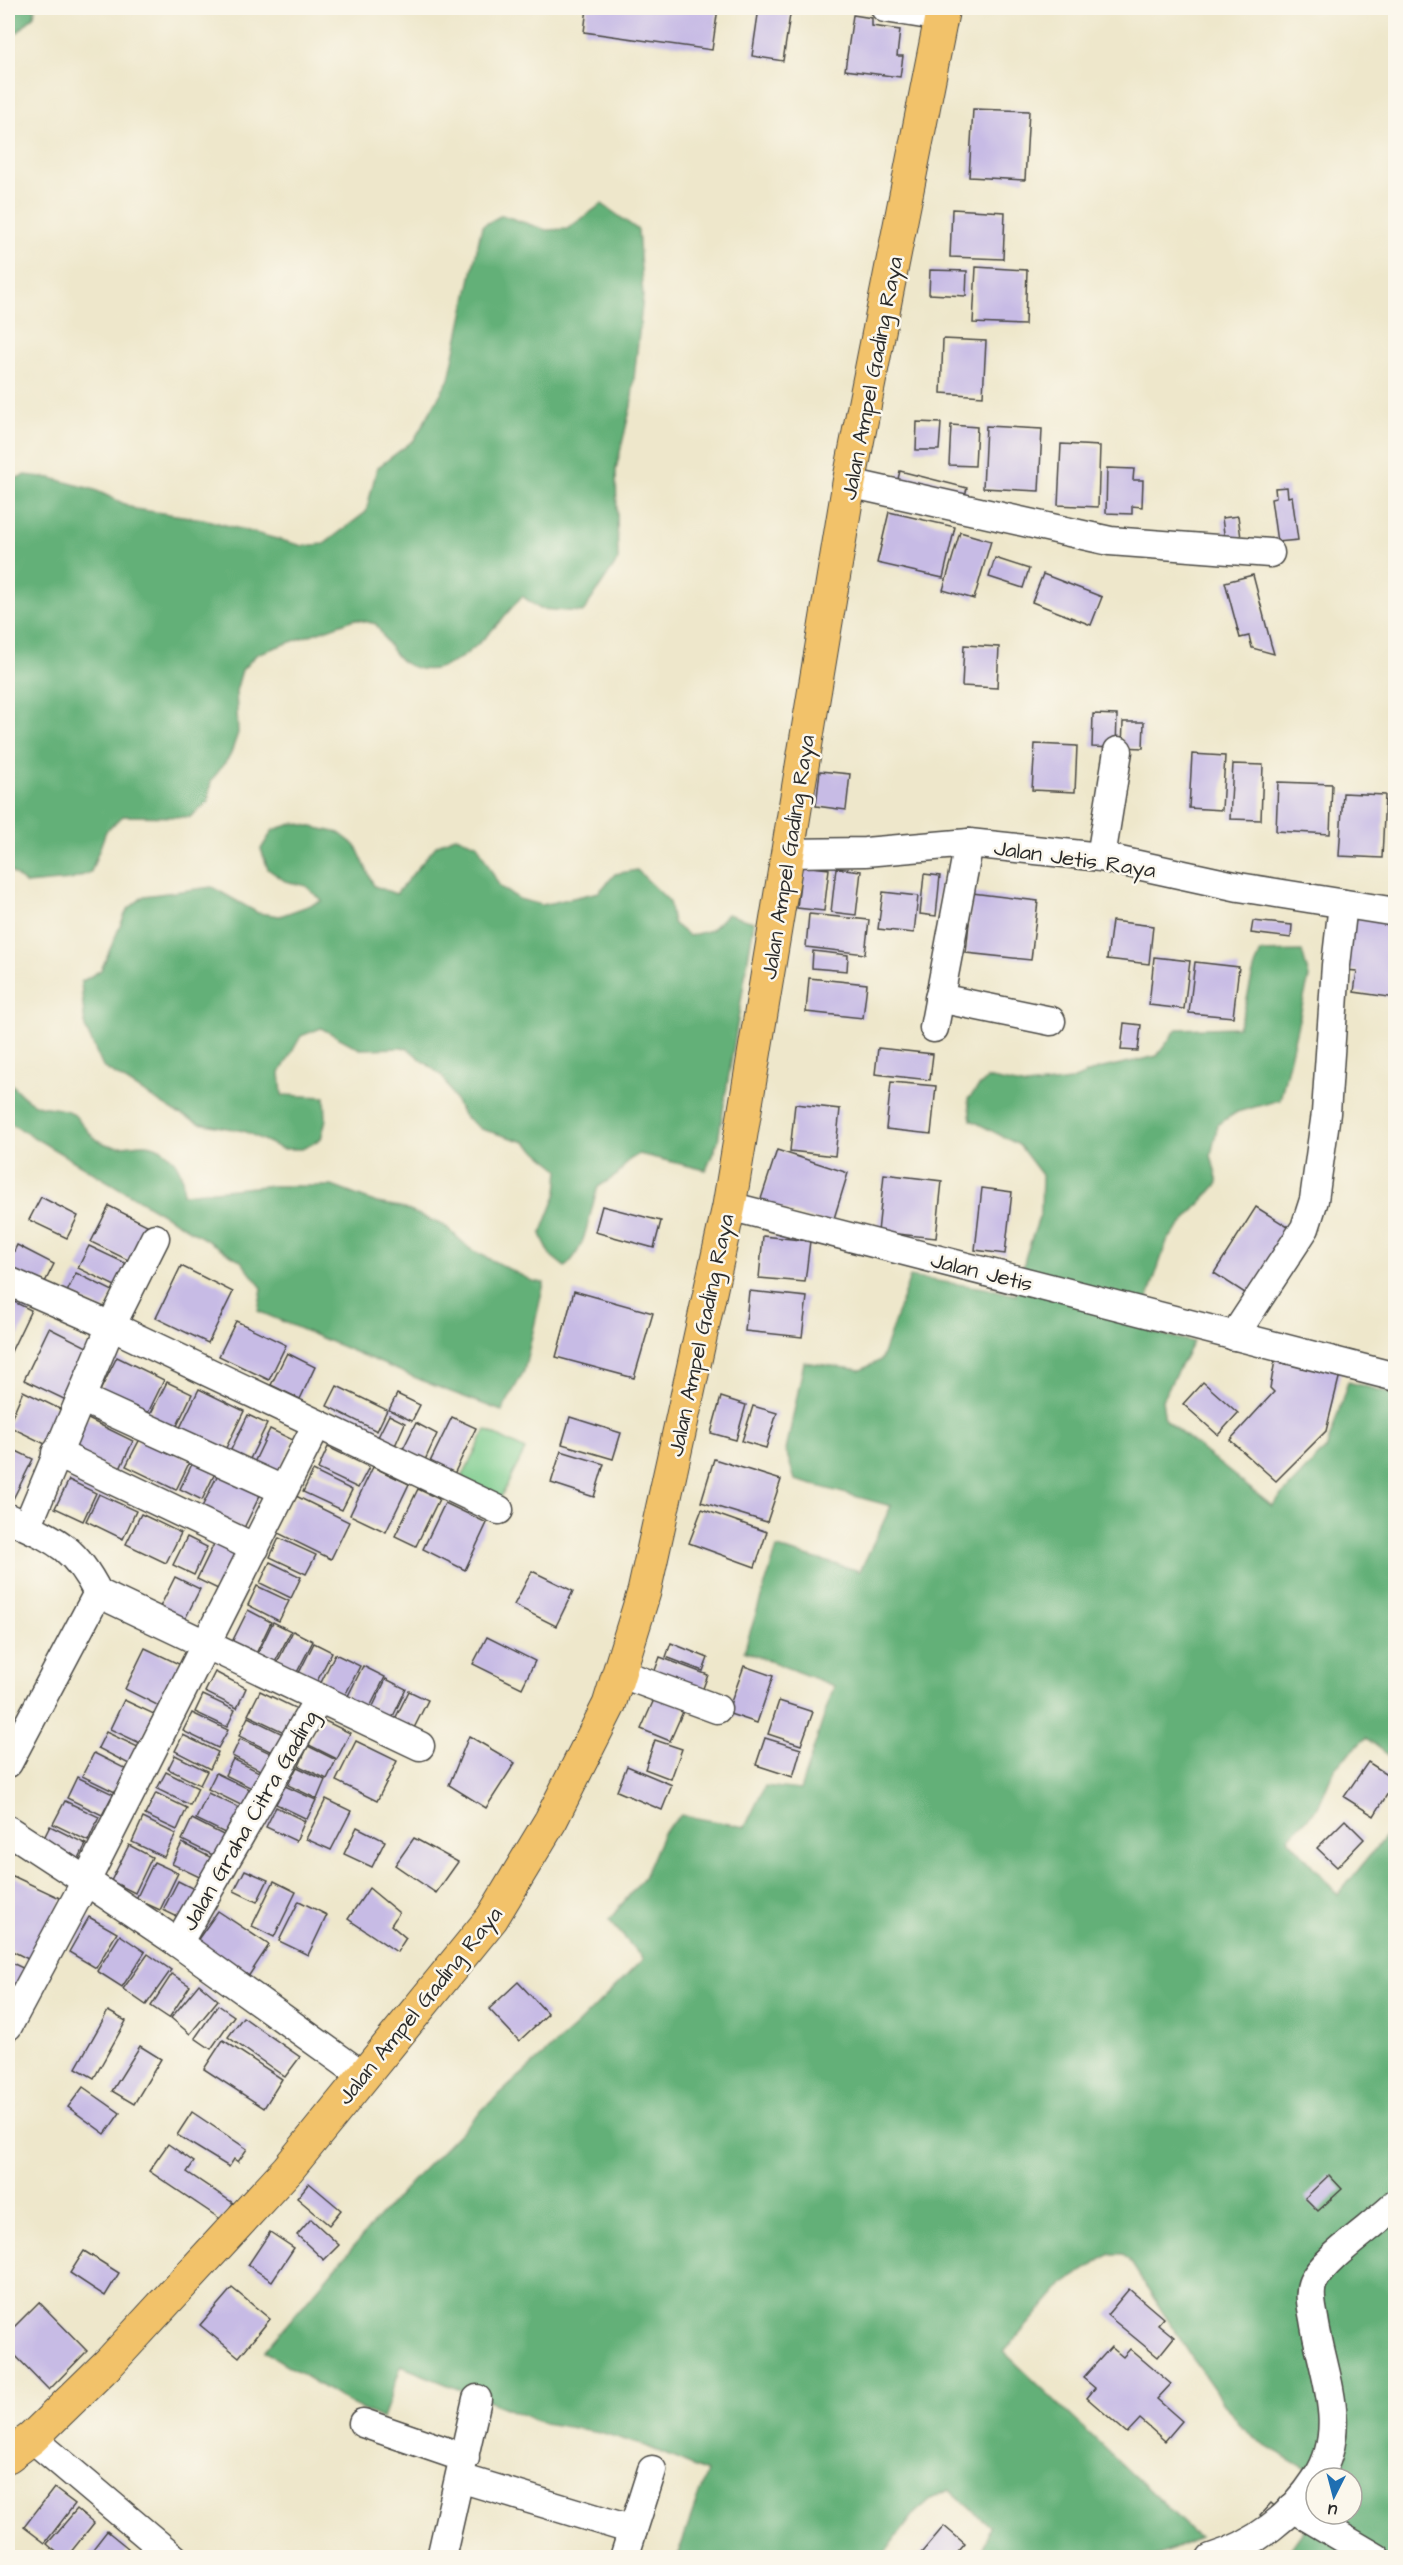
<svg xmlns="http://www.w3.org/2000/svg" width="1403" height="2565" viewBox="0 0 1403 2565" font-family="'Architects Daughter',sans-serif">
<rect width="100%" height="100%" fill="#fbf7ec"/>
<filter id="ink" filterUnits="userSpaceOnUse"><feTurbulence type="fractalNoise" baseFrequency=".0167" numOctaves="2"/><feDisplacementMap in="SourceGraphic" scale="12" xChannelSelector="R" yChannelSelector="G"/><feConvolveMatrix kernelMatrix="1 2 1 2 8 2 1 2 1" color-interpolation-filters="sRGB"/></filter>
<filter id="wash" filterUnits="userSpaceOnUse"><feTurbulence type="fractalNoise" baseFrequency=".008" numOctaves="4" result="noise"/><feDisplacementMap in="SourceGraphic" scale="24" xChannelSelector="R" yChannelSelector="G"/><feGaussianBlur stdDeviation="1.35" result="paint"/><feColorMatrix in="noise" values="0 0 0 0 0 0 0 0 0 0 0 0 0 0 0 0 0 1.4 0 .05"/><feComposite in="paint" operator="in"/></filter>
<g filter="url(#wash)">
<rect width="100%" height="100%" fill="#eee7cb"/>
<polygon fill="#7bcc8d" stroke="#537c5c" stroke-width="1.5" points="486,1430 525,1450 500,1499 461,1479"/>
<g fill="#64b078" stroke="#486e52" stroke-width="1.5">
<polygon points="8,8 35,8 34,16 18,32 8,33"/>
<path d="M602,204L638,230L643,296L631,406L616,469L618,560L583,612L540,609L522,596C495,626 448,692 403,662C392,654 383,635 376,624L355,619L257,654L242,670L236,691L238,733L230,756L211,781L208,802L190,817L123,816L106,831L91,872L71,880L26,884L8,869V481L25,475L51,478L95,490L135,509L203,519L303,546L324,544L366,512L377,468L414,440L449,379L482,226L502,215L546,230L567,229Z"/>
<path d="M295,823L339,833L356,846L374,886L396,894L436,846L455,836L477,844L500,887L519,899L542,905L599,892L615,874L637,870L669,901L673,923L689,936L711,930L727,914L754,922L718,1141L706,1170L639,1154L629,1160L617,1175L598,1187C589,1212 587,1249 565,1267L550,1255L541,1234L557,1193L559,1169L525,1142L481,1129L463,1115L443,1077L407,1048L360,1049L321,1028L301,1036L280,1073L282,1095L325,1097L326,1119L321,1139L302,1149H282L244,1131L199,1123L177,1113L103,1067L85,1027L81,982L101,970L127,910L144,896L212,887L258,913L280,916L322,901L306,886L285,881L268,869L261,849L273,830Z"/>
<path d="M1302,951L1309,977L1280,1100L1237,1112L1218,1124L1211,1155L1218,1183L1167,1241L1147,1300L1152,1332L1193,1342L1162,1400L1165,1420L1272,1506L1327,1447L1348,1382L1395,1394L1396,1479L1393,1488L1396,1490L1395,1760L1366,1738L1335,1767L1318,1807L1288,1838L1338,1895L1395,1824V2557H1287L1286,2555L1316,2513L1352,2514V2478H1322L1260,2442L1240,2426L1193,2359L1130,2261L1122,2254H1110L1064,2283L1004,2352L1199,2538L1154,2557H973L983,2548L990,2526L949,2490L931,2499L915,2513L882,2557H677L707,2472L648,2447L600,2432L543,2423L401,2366L383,2419L349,2403L264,2351L378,2218L418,2175L484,2108L577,2025L643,1959L609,1920L644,1877L663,1833L681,1815L745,1827L765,1786L800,1790L834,1686L744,1651L777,1548L860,1571L891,1506L795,1480L786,1451L804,1362L861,1370L881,1360L910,1277L991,1289L1016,1295L1026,1255L1041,1212L1042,1175L1019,1145L971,1120L968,1099L987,1078L1026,1086L1070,1081L1098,1069L1157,1056L1177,1029L1238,1027C1250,1003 1248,976 1261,952Z"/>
<path d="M8,1080C16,1090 28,1103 40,1106C49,1108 64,1108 72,1113C83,1122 88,1136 101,1142C127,1155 145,1131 170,1156C181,1167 184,1179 183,1194L264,1186H332L377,1203L400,1207L445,1226L470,1249L532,1281L544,1283L524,1371L502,1411L435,1386L258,1311L262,1288L240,1260L8,1122Z"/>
</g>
<g id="blocks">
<g fill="#c7bbe5">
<polygon points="432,8 464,8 463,15 431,10"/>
<polygon points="587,8 718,8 712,50 584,32"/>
<polygon points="759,8 791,8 783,61 752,56"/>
<polygon points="853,15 872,18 872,26 900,30 897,56 903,56 900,77 845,70"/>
<polygon points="973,109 1029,111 1025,180 969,177"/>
<polygon points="952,209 1005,212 1003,259 950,257"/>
<polygon points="976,267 1027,270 1025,325 973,323"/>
<polygon points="930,270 967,271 966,296 929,294"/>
<polygon points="943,339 986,341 983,396 941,393"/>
<polygon points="917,422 941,423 939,450 916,450"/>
<polygon points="951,425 977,427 975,466 949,465"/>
<polygon points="986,426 1042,429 1039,491 983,488"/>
<polygon points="1061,444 1100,446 1098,507 1058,505"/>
<polygon points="1107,468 1134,469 1133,480 1143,480 1142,507 1132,506 1132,514 1106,513"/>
<polygon points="900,471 967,488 963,504 896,487"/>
<polygon points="1287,487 1288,497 1292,496 1298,540 1277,542 1271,499 1276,498 1275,488"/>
<polygon points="889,512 955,527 943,578 877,563"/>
<polygon points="1238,516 1241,538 1225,541 1222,518"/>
<polygon points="960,532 991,541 974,599 943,590"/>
<polygon points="995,558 1029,569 1023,588 989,577"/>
<polygon points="1043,574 1102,597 1091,625 1032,602"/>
<polygon points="1253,575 1271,644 1274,654 1252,648 1249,636 1240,638 1225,582"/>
<polygon points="964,645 999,647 997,688 962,686"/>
<polygon points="1093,714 1117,715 1116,748 1092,747"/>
<polygon points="1123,722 1144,722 1143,748 1122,747"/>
<polygon points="1035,744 1077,746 1075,792 1032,790"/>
<polygon points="1192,754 1225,756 1222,810 1189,808"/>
<polygon points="1233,764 1263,765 1261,820 1230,819"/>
<polygon points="820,771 850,774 846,810 816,806"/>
<polygon points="1278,782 1332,784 1330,834 1276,831"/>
<polygon points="1343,793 1385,795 1382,858 1339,856"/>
<polygon points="802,866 829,869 824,911 797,908"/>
<polygon points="836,868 861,871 856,915 831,912"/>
<polygon points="924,874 940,876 936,916 920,914"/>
<polygon points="883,892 918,896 914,933 878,929"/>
<polygon points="972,893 1038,901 1031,960 966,953"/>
<polygon points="809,914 869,920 865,954 806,947"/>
<polygon points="1352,918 1396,918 1396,998 1354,992 1357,971 1345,970"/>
<polygon points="1112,921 1153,926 1149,964 1107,959"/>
<polygon points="1253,921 1292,925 1291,938 1251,933"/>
<polygon points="813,951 848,955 847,971 812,968"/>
<polygon points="1154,957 1190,961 1184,1009 1149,1005"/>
<polygon points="1195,962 1239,967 1233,1017 1189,1013"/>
<polygon points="809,978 867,984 863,1018 806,1012"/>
<polygon points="1124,1023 1141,1025 1138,1051 1121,1050"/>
<polygon points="878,1048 933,1054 930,1080 875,1074"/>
<polygon points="891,1082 936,1086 931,1134 886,1129"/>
<polygon points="795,1104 840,1109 835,1156 790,1151"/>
<polygon points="777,1150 848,1173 832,1225 760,1202"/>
<polygon points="884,1174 942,1181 936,1238 878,1232"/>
<polygon points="982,1188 1012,1192 1005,1254 975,1250"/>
<polygon points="41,1197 78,1216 67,1238 29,1220"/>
<polygon points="109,1206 147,1225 130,1261 91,1242"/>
<polygon points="602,1206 661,1221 654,1248 595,1232"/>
<polygon points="1256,1207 1296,1232 1248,1295 1214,1273"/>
<polygon points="763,1236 810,1241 805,1282 759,1278"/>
<polygon points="17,1245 54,1264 43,1286 8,1269 8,1264"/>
<polygon points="89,1246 127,1264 117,1287 78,1268"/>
<polygon points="181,1266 233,1292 208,1343 156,1318"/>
<polygon points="76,1273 113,1291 104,1310 67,1292"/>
<polygon points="574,1291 653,1313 634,1378 556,1357"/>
<polygon points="749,1291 807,1297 802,1337 745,1331"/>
<polygon points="8,1299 31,1310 8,1358"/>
<polygon points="236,1321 286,1345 269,1380 219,1356"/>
<polygon points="49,1328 93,1350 68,1401 24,1380"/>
<polygon points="287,1353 315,1367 300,1399 271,1385"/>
<polygon points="1276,1355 1341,1370 1326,1431 1276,1481 1230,1440 1274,1392 1270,1388"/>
<polygon points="117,1357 164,1380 145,1419 98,1395"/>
<polygon points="167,1382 192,1394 174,1432 148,1419"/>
<polygon points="1203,1382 1238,1413 1218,1435 1183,1404"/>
<polygon points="337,1386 387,1410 377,1431 327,1406"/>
<polygon points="199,1389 244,1411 222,1456 177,1434"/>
<polygon points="23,1391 64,1411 47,1445 8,1426"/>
<polygon points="397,1394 420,1405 412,1421 389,1410"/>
<polygon points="721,1397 746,1405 736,1440 711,1433"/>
<polygon points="753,1406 777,1413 766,1448 742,1441"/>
<polygon points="248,1415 267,1424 247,1465 228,1456"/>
<polygon points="389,1415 405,1423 394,1448 377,1439"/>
<polygon points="452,1417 476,1428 454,1474 430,1462"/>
<polygon points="570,1417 621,1433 613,1459 562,1444"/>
<polygon points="86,1418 133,1441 118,1473 71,1450"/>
<polygon points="416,1423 437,1434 425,1460 403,1449"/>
<polygon points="270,1429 293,1440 274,1480 251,1469"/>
<polygon points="141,1437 190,1461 176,1490 126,1466"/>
<polygon points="8,1447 33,1459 8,1509"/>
<polygon points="328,1447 369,1467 358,1488 318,1469"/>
<polygon points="561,1451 604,1464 594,1497 551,1483"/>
<polygon points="714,1459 781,1480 767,1522 701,1502"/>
<polygon points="194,1460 216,1471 202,1500 180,1489"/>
<polygon points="222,1466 264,1487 243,1530 201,1509"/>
<polygon points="373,1467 409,1484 386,1532 350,1515"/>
<polygon points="313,1471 352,1490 342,1510 303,1492"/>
<polygon points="69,1480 96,1493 83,1521 55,1508"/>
<polygon points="418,1489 439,1499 416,1546 395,1536"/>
<polygon points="99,1494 136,1511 123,1539 86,1521"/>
<polygon points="296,1496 349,1522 331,1559 278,1533"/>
<polygon points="445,1503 487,1523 465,1570 423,1549"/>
<polygon points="702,1509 767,1532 755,1567 689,1543"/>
<polygon points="141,1514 181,1533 166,1563 126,1544"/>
<polygon points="187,1537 207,1547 194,1575 173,1565"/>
<polygon points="217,1538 242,1550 222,1591 197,1579"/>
<polygon points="279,1538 316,1555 306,1574 270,1557"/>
<polygon points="270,1562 301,1577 291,1598 260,1583"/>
<polygon points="532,1571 573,1591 556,1626 514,1605"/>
<polygon points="175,1577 200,1589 182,1625 157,1613"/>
<polygon points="257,1586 289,1601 279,1621 248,1605"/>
<polygon points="248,1610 271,1622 253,1660 229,1648"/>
<polygon points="273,1622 291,1631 272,1668 255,1659"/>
<polygon points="293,1631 313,1641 292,1682 272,1673"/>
<polygon points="487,1637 535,1661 522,1688 473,1664"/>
<polygon points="314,1643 332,1652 312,1691 294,1683"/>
<polygon points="671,1643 708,1658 703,1671 666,1657"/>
<polygon points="145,1648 181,1665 161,1707 125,1689"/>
<polygon points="335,1654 360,1666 339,1707 315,1695"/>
<polygon points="660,1657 708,1675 699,1699 651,1681"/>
<polygon points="363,1666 385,1677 365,1717 343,1706"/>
<polygon points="744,1666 773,1676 757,1723 727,1713"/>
<polygon points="215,1672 246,1688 237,1708 205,1692"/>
<polygon points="386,1679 406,1689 387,1729 367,1719"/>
<polygon points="260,1691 299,1710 288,1734 248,1715"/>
<polygon points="409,1691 428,1700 409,1738 390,1729"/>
<polygon points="203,1695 235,1710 227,1727 195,1712"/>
<polygon points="656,1695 685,1707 670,1741 641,1729"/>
<polygon points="124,1700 154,1714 140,1743 110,1729"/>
<polygon points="779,1701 813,1712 801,1745 768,1734"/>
<polygon points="192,1713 228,1730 218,1748 183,1731"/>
<polygon points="248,1717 287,1736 278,1755 239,1736"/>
<polygon points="321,1719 350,1733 337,1759 309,1745"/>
<polygon points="106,1732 138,1747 129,1764 98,1748"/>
<polygon points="183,1735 218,1752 210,1769 175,1751"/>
<polygon points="469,1736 515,1763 486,1808 449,1785"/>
<polygon points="765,1738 801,1749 793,1777 756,1765"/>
<polygon points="240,1739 279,1757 270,1775 232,1756"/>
<polygon points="655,1740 682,1749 671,1779 645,1769"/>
<polygon points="356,1741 397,1761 377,1801 336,1781"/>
<polygon points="308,1746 336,1760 327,1779 299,1766"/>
<polygon points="94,1753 126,1769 115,1792 82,1776"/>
<polygon points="175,1755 207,1771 200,1785 168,1769"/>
<polygon points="233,1759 267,1776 260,1792 225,1775"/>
<polygon points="1368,1762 1396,1780 1374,1816 1344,1797"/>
<polygon points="627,1766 672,1785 662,1810 617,1791"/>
<polygon points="297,1767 325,1780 317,1799 288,1785"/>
<polygon points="166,1772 198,1788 190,1805 157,1789"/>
<polygon points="216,1773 259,1794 251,1810 208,1789"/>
<polygon points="77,1777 113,1794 102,1815 67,1798"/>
<polygon points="285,1786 316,1800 307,1819 276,1804"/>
<polygon points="156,1793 187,1808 177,1830 145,1815"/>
<polygon points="208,1793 250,1813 237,1839 196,1819"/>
<polygon points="326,1799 351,1811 331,1850 306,1839"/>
<polygon points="65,1801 99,1817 88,1841 53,1824"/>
<polygon points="276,1807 305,1821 296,1841 266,1827"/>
<polygon points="143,1818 176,1834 164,1857 132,1842"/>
<polygon points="192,1819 233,1840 223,1860 182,1840"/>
<polygon points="1345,1820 1364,1839 1337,1867 1317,1848"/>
<polygon points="50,1826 86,1844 75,1866 39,1848"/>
<polygon points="357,1827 385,1841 372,1867 344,1854"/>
<polygon points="414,1838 458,1862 436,1893 395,1865"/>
<polygon points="182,1843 222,1863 212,1883 172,1864"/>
<polygon points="129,1845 152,1857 135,1893 111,1881"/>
<polygon points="154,1862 178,1873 160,1910 136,1899"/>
<polygon points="245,1870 268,1880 257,1902 234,1891"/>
<polygon points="13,1876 62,1899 32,1961 8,1949 8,1887"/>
<polygon points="178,1881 200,1892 186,1921 163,1910"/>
<polygon points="274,1881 296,1892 274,1937 252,1926"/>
<polygon points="369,1888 399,1913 391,1925 406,1938 397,1952 348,1919"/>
<polygon points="299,1901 327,1915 308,1955 279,1941"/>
<polygon points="218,1911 269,1945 246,1980 194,1945"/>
<polygon points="89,1917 117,1933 96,1968 69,1952"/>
<polygon points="120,1935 145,1952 122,1987 97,1971"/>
<polygon points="148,1954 171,1970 146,2005 123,1989"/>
<polygon points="8,1961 27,1970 8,2009"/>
<polygon points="172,1974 190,1986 169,2018 151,2006"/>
<polygon points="518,1982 548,2014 519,2041 489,2009"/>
<polygon points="199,1984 218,2000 190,2034 171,2018"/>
<polygon points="218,2005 234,2016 211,2049 195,2038"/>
<polygon points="108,2011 126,2021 94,2078 76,2068"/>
<polygon points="243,2017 300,2057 285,2077 228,2037"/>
<polygon points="223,2040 282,2079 264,2108 204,2069"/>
<polygon points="140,2046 161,2059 134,2104 112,2091"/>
<polygon points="83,2087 120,2113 105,2134 68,2107"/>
<polygon points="192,2112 247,2149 238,2162 234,2159 229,2167 177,2135"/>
<polygon points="168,2144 194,2162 187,2172 233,2203 222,2220 149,2171"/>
<polygon points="1329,2175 1342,2189 1318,2211 1305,2198"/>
<polygon points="309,2183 341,2210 329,2225 297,2198"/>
<polygon points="311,2219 339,2245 324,2260 297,2235"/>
<polygon points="270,2232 294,2248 272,2281 248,2265"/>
<polygon points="84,2251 119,2273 105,2296 70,2273"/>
<polygon points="232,2288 270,2319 239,2357 200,2325"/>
<polygon points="1129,2289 1163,2318 1158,2324 1174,2337 1158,2357 1107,2315"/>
<polygon points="39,2302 87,2351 49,2390 8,2348 8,2333"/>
<polygon points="1111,2347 1123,2357 1130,2349 1171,2384 1157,2399 1182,2421 1165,2441 1140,2419 1127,2433 1087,2398 1095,2388 1083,2378"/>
<polygon points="54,2488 75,2504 45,2543 24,2527"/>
<polygon points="1271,2503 1280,2511 1269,2523 1260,2515"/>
<polygon points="77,2509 94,2523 66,2558 63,2558 47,2544"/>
<polygon points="944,2526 965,2544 953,2558 917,2558"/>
<polygon points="107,2531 128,2548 120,2558 86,2558"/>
</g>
</g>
</g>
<g filter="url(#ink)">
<use href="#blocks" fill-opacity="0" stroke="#484743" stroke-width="1.5"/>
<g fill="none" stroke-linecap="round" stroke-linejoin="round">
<g stroke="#484743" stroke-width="31">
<g id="minor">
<polyline points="885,8 942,17"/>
<polyline points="849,483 1110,541 1270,553"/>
<polyline points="786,853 865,852 969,843 1101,857 1239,887 1396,912"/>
<polyline points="1101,857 1118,751"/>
<polyline points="939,998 1051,1021"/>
<polyline points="934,1028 969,843"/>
<polyline points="729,1206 1396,1377"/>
<polyline points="8,1281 111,1326 499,1510"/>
<polyline points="1234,1336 1305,1228 1314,1200 1326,1113 1336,965 1343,904"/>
<polyline points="81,1398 283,1490"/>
<polyline points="317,1424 86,1881 178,1943 362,2075"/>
<polyline points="56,1453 255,1548"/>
<polyline points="31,1517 111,1326 155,1238"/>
<path d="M8,1518C53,1539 74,1545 98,1593"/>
<polyline points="98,1593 420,1746"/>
<polyline points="619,1673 717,1709"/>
<polyline points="8,1763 98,1593"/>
<polyline points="8,1830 86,1881 8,2026"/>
<polyline points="178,1943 319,1698"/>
<polyline points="363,2423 465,2458"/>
<polyline points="32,2438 174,2558"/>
<polyline points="460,2478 633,2530"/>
<path d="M1317,2478C1350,2427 1322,2373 1314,2319C1312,2307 1308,2293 1313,2282C1323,2259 1375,2225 1396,2204"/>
<polyline points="1292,2508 1377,2558"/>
<polyline points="441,2558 477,2399"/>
<polyline points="624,2558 652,2470"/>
<path d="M1211,2558C1254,2545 1292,2516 1316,2479"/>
</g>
</g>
<g stroke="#484743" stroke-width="35">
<polyline id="major" points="8,2456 32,2438 110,2362 288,2169 492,1918 551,1820 609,1705 644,1592 729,1206 849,483 943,8"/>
</g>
<use href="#minor" stroke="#fff" stroke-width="28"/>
<use href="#major" stroke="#f2c26a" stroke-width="33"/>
</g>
</g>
<g text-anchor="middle" stroke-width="5" stroke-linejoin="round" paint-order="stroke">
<g font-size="22" fill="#2b2b2b" stroke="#fbf7ec">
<text transform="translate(871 378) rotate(-79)" y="8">Jalan Ampel Gading Raya</text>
<text transform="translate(787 857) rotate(-81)" y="8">Jalan Ampel Gading Raya</text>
<text transform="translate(1075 858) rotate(8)" y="8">Jalan Jetis Raya</text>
<text transform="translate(982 1271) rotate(14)" y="8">Jalan Jetis</text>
<text transform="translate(700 1335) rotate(-78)" y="8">Jalan Ampel Gading Raya</text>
<text transform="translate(249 1820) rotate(-60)" y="8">Jalan Graha Citra Gading</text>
<text transform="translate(419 2005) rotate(-51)" y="8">Jalan Ampel Gading Raya</text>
</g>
</g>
<rect width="1403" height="2565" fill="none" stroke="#fbf7ec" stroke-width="30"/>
<g transform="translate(1334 2496) rotate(186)"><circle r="28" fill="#fbf7ec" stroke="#a8a59f" stroke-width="1.5"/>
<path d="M0-4.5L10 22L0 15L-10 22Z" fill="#1f6fb2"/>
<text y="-9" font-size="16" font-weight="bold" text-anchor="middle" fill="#2b2b2b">U</text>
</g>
</svg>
